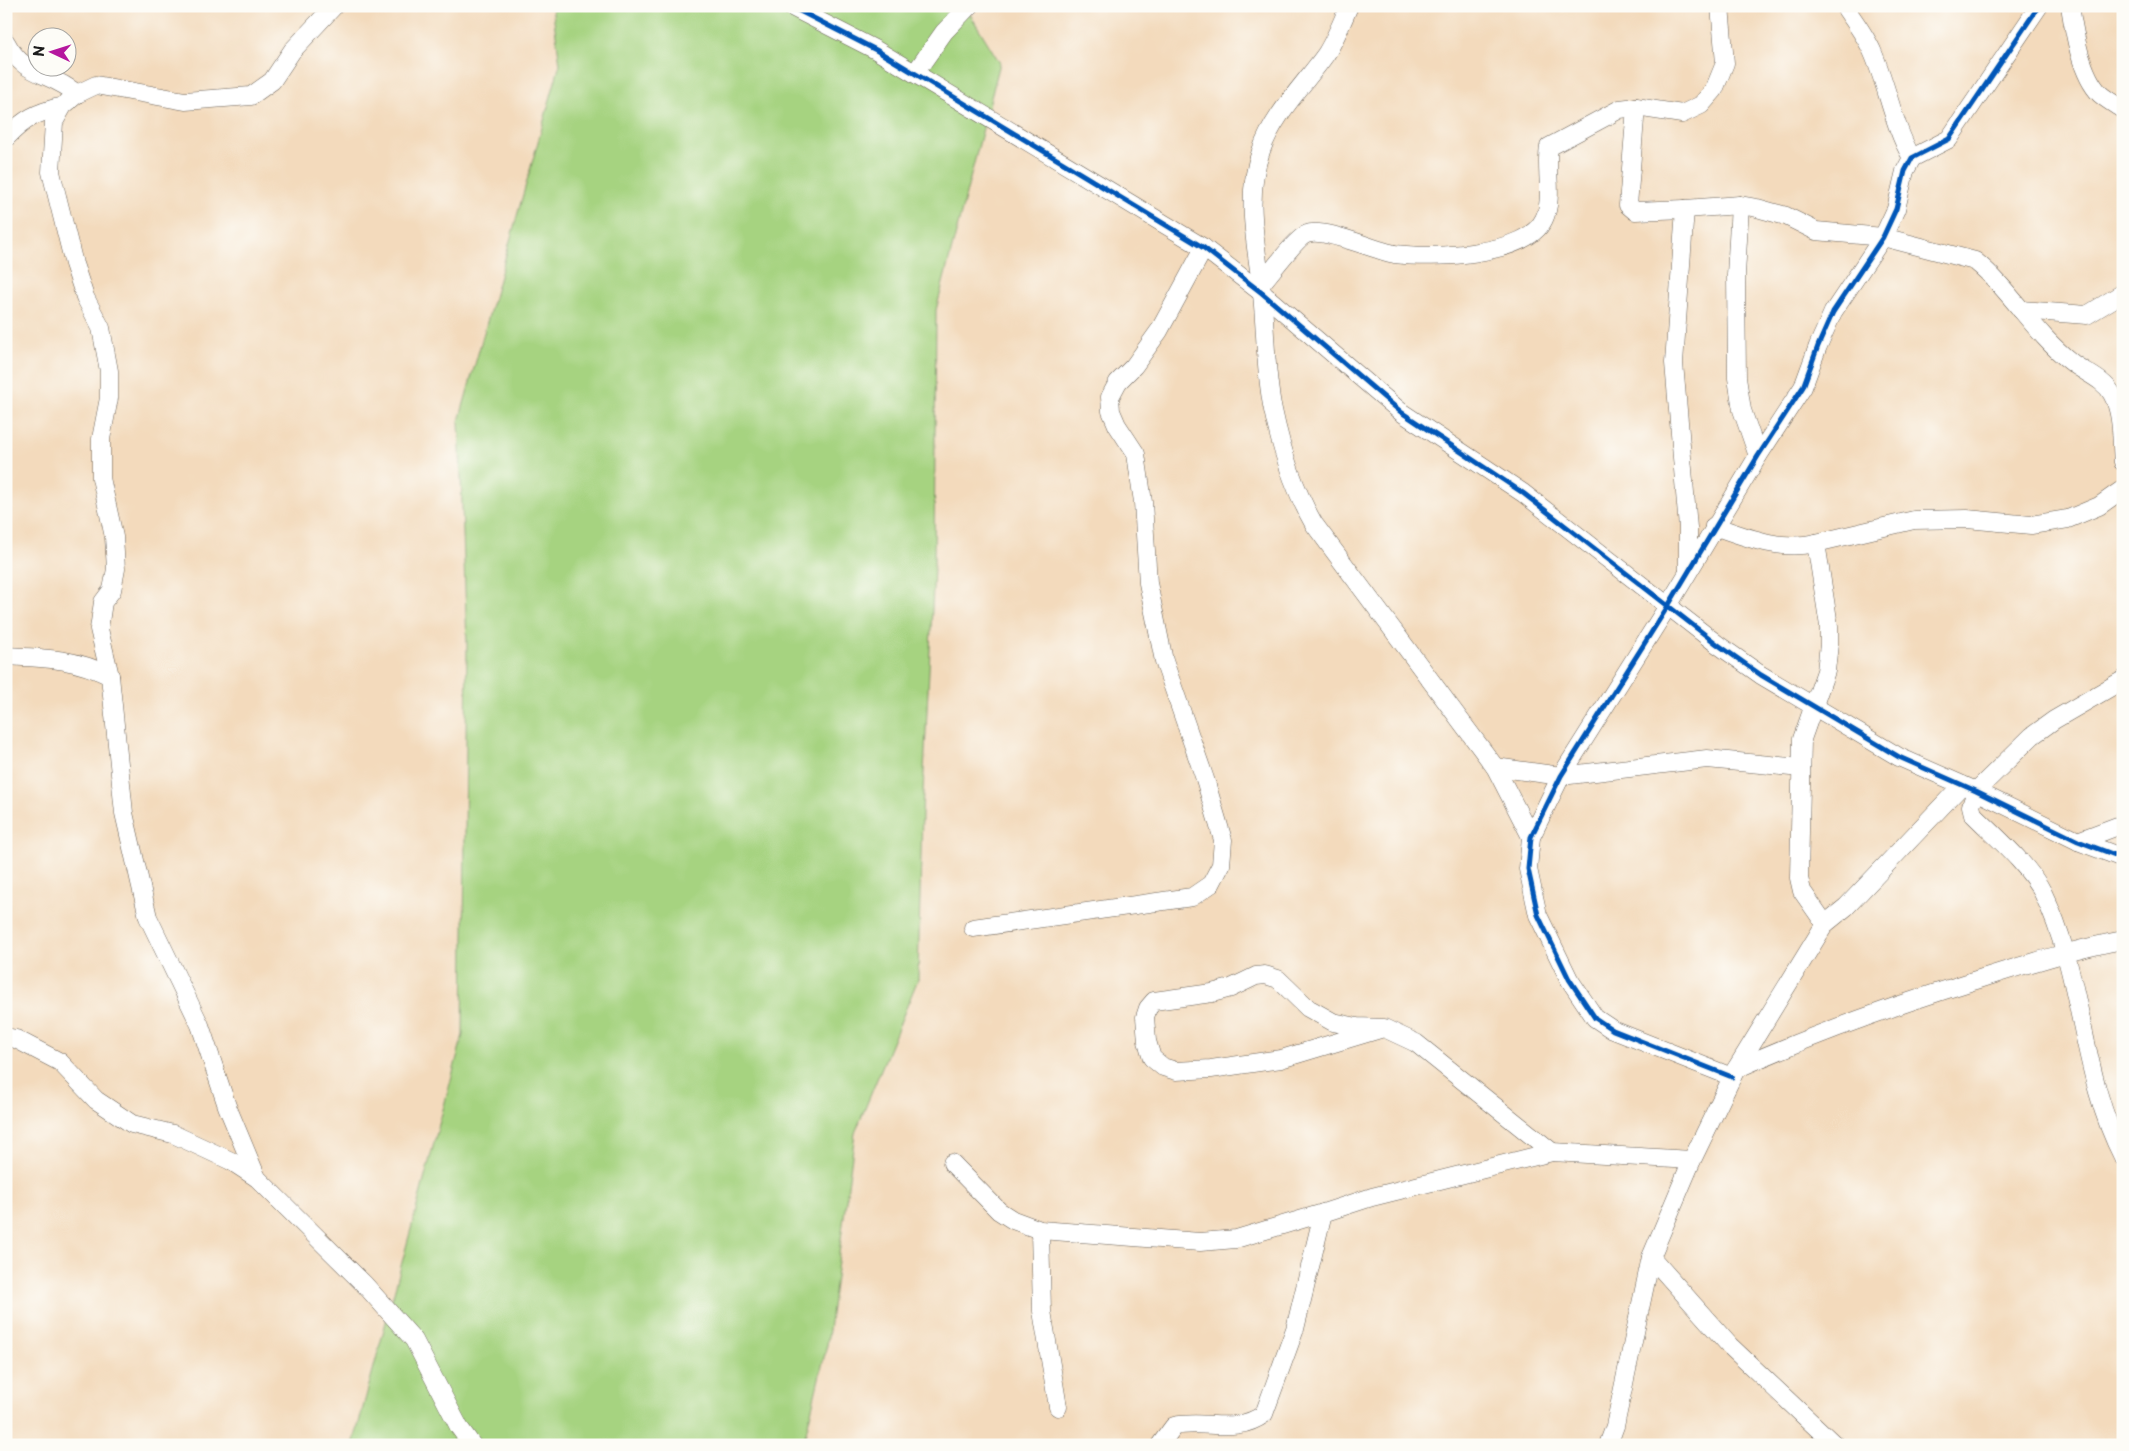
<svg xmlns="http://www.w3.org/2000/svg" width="2129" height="1451" viewBox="0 0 2129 1451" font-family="'Playpen Sans',sans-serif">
<rect width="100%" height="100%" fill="#fdfcf7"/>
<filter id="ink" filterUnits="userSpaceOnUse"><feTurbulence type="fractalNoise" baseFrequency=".02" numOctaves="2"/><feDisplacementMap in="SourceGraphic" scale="10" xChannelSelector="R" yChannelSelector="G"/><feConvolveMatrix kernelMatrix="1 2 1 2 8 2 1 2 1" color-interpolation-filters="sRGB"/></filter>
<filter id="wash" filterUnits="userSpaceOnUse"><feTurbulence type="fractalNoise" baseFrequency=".0096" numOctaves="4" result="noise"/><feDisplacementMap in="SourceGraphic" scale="20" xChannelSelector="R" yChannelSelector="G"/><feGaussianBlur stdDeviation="1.12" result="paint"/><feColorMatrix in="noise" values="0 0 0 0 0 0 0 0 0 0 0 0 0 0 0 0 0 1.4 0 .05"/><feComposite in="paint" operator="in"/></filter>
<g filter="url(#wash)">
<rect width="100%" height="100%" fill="#f3dabc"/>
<polygon fill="#a6d380" stroke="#61784e" points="552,6 965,6 1000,63 936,310 934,568 922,813 918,979 855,1133 827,1345 803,1445 353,1445 463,1035 467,644 459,421 560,64"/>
</g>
<g filter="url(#ink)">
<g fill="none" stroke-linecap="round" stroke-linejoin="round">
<g stroke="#675e54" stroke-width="19">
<g id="minor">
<polyline points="790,6 876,50 1204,248 1262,293 1401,412 1523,493 1717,644 1761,675 1899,757 1976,791 2078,841 2123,858"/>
<path d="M1349,6C1342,22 1335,40 1326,54C1304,85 1273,115 1261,151C1244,198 1257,246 1262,294C1266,332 1265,373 1273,410C1281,448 1295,491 1314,524L1495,767L1531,837"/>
<path d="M1844,6C1854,21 1866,36 1873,53C1888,88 1893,125 1912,158"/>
<path d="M2070,6C2074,32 2081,75 2100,94C2107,100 2116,105 2123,110"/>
<path d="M6,42C24,77 49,71 77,94"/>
<polyline points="915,73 944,32 969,6"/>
<polyline points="1636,107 1628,205 1635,211 1685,209"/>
<path d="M6,138C25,118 36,113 63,106"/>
<polyline points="1740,205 1736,275 1737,378 1742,410 1758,456"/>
<path d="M1261,284C1270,274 1297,237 1307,234C1324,227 1376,251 1395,254C1432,259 1527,256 1544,219C1554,198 1545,170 1549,147L1620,109L1636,107L1682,114L1701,105L1714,90L1725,63L1720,6"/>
<polyline points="2021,310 2087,315 2123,293"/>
<path d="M1714,526C1748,538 1780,551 1816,543L1829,626V644L1826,671L1802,739L1799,878L1802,891L1825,924"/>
<polyline points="1816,543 1914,520 1967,519 2031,525 2068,519 2099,506 2123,489"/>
<path d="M1688,570V528L1674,363L1685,209L1740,205L1757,208L1786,216L1816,231L1883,237L1975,261C2011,290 2034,333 2070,361C2083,372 2104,379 2112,394C2123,413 2121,441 2123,462"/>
<path d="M6,656C45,658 74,658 110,676L124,813L148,917L200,1025L227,1106L257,1178"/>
<polyline points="110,676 99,629 103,602 112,590 116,569 114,537 101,478 101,439 109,398 109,371 101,328 85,297 74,264 51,172 54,122 63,106 77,94 96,85 185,101 251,96 272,81 292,51 334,6"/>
<path d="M2123,680L2054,720L2032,736L1976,791L1971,806L1973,814C1996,837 2029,865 2043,893C2084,977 2080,1074 2123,1157"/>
<polyline points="1495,767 1561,776 1707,759 1801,768"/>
<polyline points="2078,841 2123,824"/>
<polyline points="973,928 1192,897 1211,884 1221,865 1223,840 1205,779 1164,661 1148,583 1143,502 1136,454 1117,425 1111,411 1110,397 1118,382 1134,366 1159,331 1204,248"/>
<polyline points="1384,1028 1281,1059 1211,1069 1176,1071 1163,1067 1152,1058 1147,1041 1145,1017 1148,1008 1154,1001 1212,993 1231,988 1256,976 1265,975 1278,979 1308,1008 1333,1022 1357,1027 1384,1028 1416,1043 1552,1152"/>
<polyline points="6,1037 16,1039 60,1062 96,1100 132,1124 173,1134 231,1161 257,1178 365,1285 414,1340 459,1427 472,1445"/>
<path d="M1736,1069C1812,1035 1890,1007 1970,982C2021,966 2070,950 2123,940"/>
<polyline points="1732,1077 1613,1030 1595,1018 1569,979 1538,915 1528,869 1531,837 1561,776 1668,606 1758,456 1803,387 1818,346 1833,312 1883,237 1896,209 1905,171 1912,158 1949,139 2039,6"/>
<polyline points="952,1163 999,1211 1013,1220 1040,1230 1200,1242 1236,1239 1323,1213"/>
<polyline points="1040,1230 1042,1311 1058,1407"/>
<polyline points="1651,1257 1730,1346 1835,1445"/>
<path d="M1160,1445L1174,1426C1206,1419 1235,1435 1264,1414L1295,1329L1323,1213L1372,1197L1552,1152L1692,1160"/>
<polyline points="1608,1445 1615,1426 1651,1257 1692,1160 1736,1069 1825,924 1846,907 1962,785"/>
</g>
</g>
<use href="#minor" stroke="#fff" stroke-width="18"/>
<g stroke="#fdfcf7" stroke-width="8">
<g id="cycleway">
<polyline points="790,6 876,50 1204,248 1262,293 1401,412 1523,493 1717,644 1761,675 1899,757 1976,791 2078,841 2123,858"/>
<polyline points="1732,1077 1613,1030 1595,1018 1569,979 1538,915 1528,869 1531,837 1561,776 1668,606 1758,456 1803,387 1818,346 1833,312 1883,237 1896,209 1905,171 1912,158 1949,139 2039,6"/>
</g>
</g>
<use href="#cycleway" stroke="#0057b8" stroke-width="5"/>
</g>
</g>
<rect width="2129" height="1451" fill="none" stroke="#fdfcf7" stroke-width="25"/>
<g transform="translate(52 52) rotate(274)"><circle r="24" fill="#fdfcf7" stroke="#a3a29f"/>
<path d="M0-4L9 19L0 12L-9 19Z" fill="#b5179e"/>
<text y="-8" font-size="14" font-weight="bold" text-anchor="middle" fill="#1c1c1c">N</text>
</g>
</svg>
